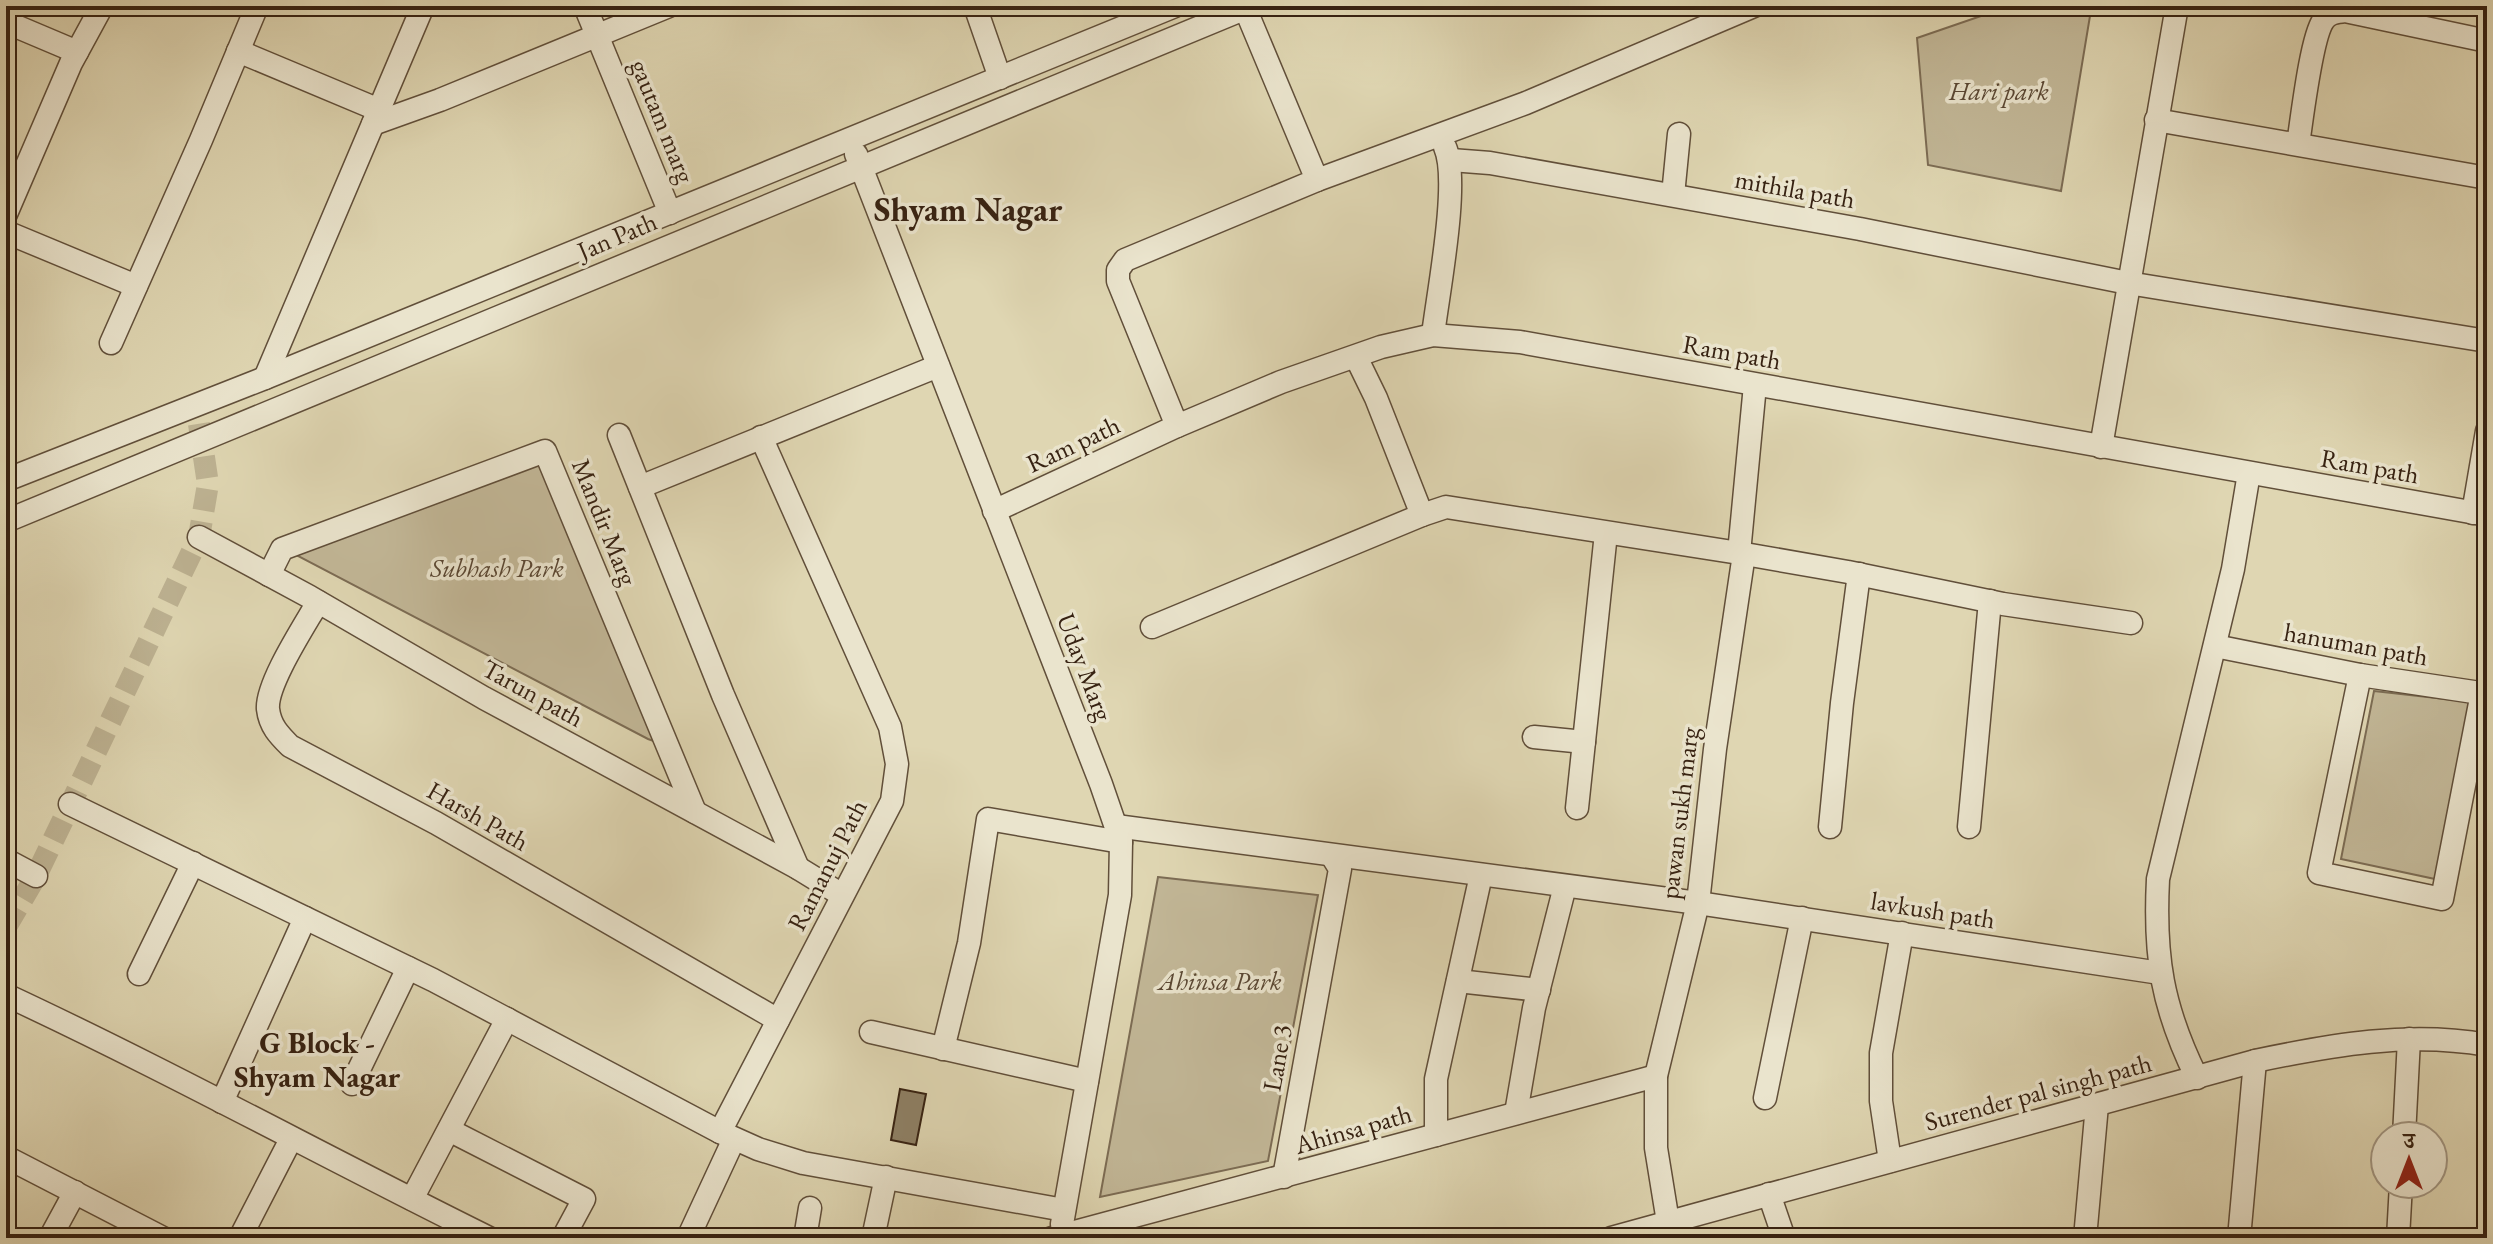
<svg xmlns="http://www.w3.org/2000/svg" width="2493" height="1244" viewBox="0 0 2493 1244" font-family="'EB Garamond','Noto Serif Devanagari',serif">
<rect width="100%" height="100%" fill="#dfd6b2"/>
<filter id="stains"><feTurbulence type="fractalNoise" baseFrequency=".0025" numOctaves="4"/><feColorMatrix values="0 0 0 0 .2 0 0 0 0 .09 0 0 0 0 .02 0 0 0 .5 -.17"/></filter>
<radialGradient id="worn" r=".72"><stop offset=".6" stop-color="#630" stop-opacity="0"/><stop offset="1" stop-color="#630" stop-opacity=".3"/></radialGradient>
<g fill="#c2b797" stroke="#7c6c54" stroke-width="2">
<polygon points="2010,6 2062,6 2090,16 2061,191 1928,165 1917,38"/>
<polygon points="540,464 665,745 648,739 296,555"/>
<polygon points="2374,691 2472,702 2435,879 2341,859"/>
<polygon points="1158,877 1318,895 1268,1161 1100,1197"/>
</g>
<polygon fill="#8e8065" stroke="#372212" stroke-width="2" points="900,1089 926,1094 916,1145 891,1140"/>
<g fill="none" stroke-linecap="round" stroke-linejoin="round">
<polyline stroke="#bdb292" stroke-width="22" stroke-dasharray="22 11" stroke-linecap="butt" points="6,927 36,876 199,537 208,484 196,404"/>
<g stroke="#614f3a" stroke-width="25">
<g id="minor">
<polyline points="585,6 670,213"/>
<polyline points="975,6 1000,78"/>
<polyline points="6,22 77,52"/>
<polyline points="238,51 379,110"/>
<polyline points="2156,120 2487,178"/>
<polyline points="373,124 440,100 669,6"/>
<path d="M2298,144C2302,119 2311,39 2323,21C2328,13 2336,12 2345,11L2487,41"/>
<polyline points="856,154 1101,784 1121,842 1120,895 1062,1224 1064,1238"/>
<polyline points="1451,160 1490,163 1860,229 2128,283 2487,341"/>
<polyline points="1317,180 1526,103 1754,6"/>
<polyline points="1673,195 1679,134"/>
<polyline points="6,214 71,63 102,6"/>
<polyline points="6,232 136,286"/>
<path d="M1433,335C1438,293 1460,181 1445,147"/>
<polyline points="111,343 201,140 257,6"/>
<polyline points="265,378 423,6"/>
<polyline points="1177,426 1118,281 1118,270 1125,260 1317,180 1245,8"/>
<polyline points="619,435 723,695 798,868"/>
<polyline points="2101,447 2177,6"/>
<polyline points="6,480 265,378 1175,6"/>
<polyline points="640,487 938,366"/>
<polyline points="994,511 1177,426 1281,382 1381,347 1433,335 1520,342 2487,515"/>
<polyline points="2473,513 2487,431"/>
<polyline points="1422,515 1446,507 1739,553 1755,385"/>
<polyline points="6,521 1251,6"/>
<polyline points="199,537 310,597 484,698 798,868 842,895"/>
<polyline points="1739,553 1848,572 2003,604 2131,623"/>
<polyline points="269,575 282,549 545,451 695,812"/>
<path d="M318,602C305,625 266,684 268,709C270,726 279,735 290,746L436,823L778,1020"/>
<polyline points="1152,627 1422,515 1376,398 1356,357"/>
<polyline points="2215,646 2360,675 2487,694"/>
<polyline points="2360,675 2319,873 2442,899 2482,693"/>
<polyline points="1534,737 1584,742"/>
<polyline points="70,804 433,980 720,1132 758,1149 803,1163 1064,1210"/>
<polyline points="1577,808 1606,533"/>
<polyline points="1116,826 1698,903 2160,973"/>
<polyline points="1830,827 1842,703 1859,574"/>
<polyline points="1969,827 1990,601"/>
<polyline points="6,860 36,876"/>
<polyline points="139,974 193,863"/>
<polyline points="1458,981 1539,990"/>
<path d="M6,995C169,1071 327,1158 489,1238"/>
<polyline points="871,1032 1087,1081"/>
<polyline points="943,1049 969,943 988,819 1121,842"/>
<path d="M2197,1078C2162,1007 2154,957 2158,879L2233,569L2249,473"/>
<polyline points="352,1084 408,968"/>
<polyline points="1765,1098 1802,918"/>
<polyline points="222,1102 305,918"/>
<polyline points="1516,1113 1534,1008 1565,886"/>
<polyline points="449,1130 584,1199 563,1238"/>
<polyline points="720,1132 892,801 897,764 890,727 761,437"/>
<polyline points="1436,1135 1436,1079 1481,875"/>
<polyline points="2404,1136 2409,1039"/>
<polyline points="6,1157 163,1238"/>
<polyline points="1890,1161 1881,1101 1881,1053 1902,933"/>
<polyline points="1284,1177 1340,869 1332,856"/>
<polyline points="1769,1194 1784,1238"/>
<polyline points="412,1199 507,1019"/>
<polyline points="1668,1222 1656,1148 1656,1076 1698,903 1715,749 1744,554"/>
<polyline points="50,1238 75,1192"/>
<polyline points="240,1238 291,1139"/>
<polyline points="688,1238 734,1139"/>
<polyline points="805,1238 810,1208"/>
<polyline points="873,1238 886,1177"/>
<polyline points="1052,1238 1656,1076"/>
<path d="M1611,1238L2255,1061C2331,1045 2409,1031 2487,1045"/>
<polyline points="2085,1238 2097,1105"/>
<polyline points="2239,1238 2255,1061"/>
<polyline points="2398,1238 2401,1184"/>
</g>
</g>
<use href="#minor" stroke="#eae4cd" stroke-width="22"/>
</g>
<g text-anchor="middle" stroke-width="7" stroke-linejoin="round" paint-order="stroke">
<g font-size="26" font-style="italic" fill="#5a4733" stroke="#eae4cd">
<text x="1999" y="100">Hari park</text>
<text x="497" y="577">Subhash Park</text>
<text x="1220" y="990">Ahinsa Park</text>
</g>
<g font-size="26" fill="#372212" stroke="#eae4cd">
<text transform="translate(663 121) rotate(68)" y="9">gautam marg</text>
<text transform="translate(1795 189) rotate(10)" y="9">mithila path</text>
<text transform="translate(617 236) rotate(-23)" y="9">Jan Path</text>
<text transform="translate(1732 352) rotate(10)" y="9">Ram path</text>
<text transform="translate(1073 444) rotate(-25)" y="9">Ram path</text>
<text transform="translate(2370 466) rotate(10)" y="9">Ram path</text>
<text transform="translate(605 522) rotate(68)" y="9">Mandir Marg</text>
<text transform="translate(2356 644) rotate(10)" y="9">hanuman path</text>
<text transform="translate(1085 667) rotate(69)" y="9">Uday Marg</text>
<text transform="translate(533 693) rotate(29)" y="9">Tarun path</text>
<text transform="translate(1679 813) rotate(-83)" y="9">pawan sukh marg</text>
<text transform="translate(478 816) rotate(30)" y="9">Harsh Path</text>
<text transform="translate(827 865) rotate(-63)" y="9">Ramanuj Path</text>
<text transform="translate(1933 910) rotate(9)" y="9">lavkush path</text>
<text transform="translate(1277 1058) rotate(-80)" y="9">Lane 3</text>
<text transform="translate(2038 1092) rotate(-15)" y="9">Surender pal singh path</text>
<text transform="translate(1353 1129) rotate(-16)" y="9">Ahinsa path</text>
</g>
<g font-size="30" font-weight="bold" fill="#372212" stroke="#eae4cd">
<text x="317" y="1053">G Block -<tspan x="317" dy="34">Shyam Nagar</tspan></text>
</g>
<g font-size="34" font-weight="bold" fill="#372212" stroke="#eae4cd">
<text x="968" y="221">Shyam Nagar</text>
</g>
</g>
<rect width="2493" height="1244" fill="none" stroke="#dfd6b2" stroke-width="32"/>
<rect x="8" y="8" width="2477" height="1228" fill="none" stroke="#372212" stroke-width="4"/>
<rect x="16" y="16" width="2461" height="1212" fill="none" stroke="#372212" stroke-width="2"/>
<g transform="translate(2409 1160)"><circle r="38" fill="#eae4cd" stroke="#a29682" stroke-width="2"/>
<path d="M0-6L14 30L0 20L-14 30Z" fill="#8f2418"/>
<text y="-12" font-size="22" font-weight="bold" text-anchor="middle" fill="#372212">उ</text>
</g>
<rect width="100%" height="100%" filter="url(#stains)"/>
<rect width="100%" height="100%" fill="url(#worn)"/>
</svg>
